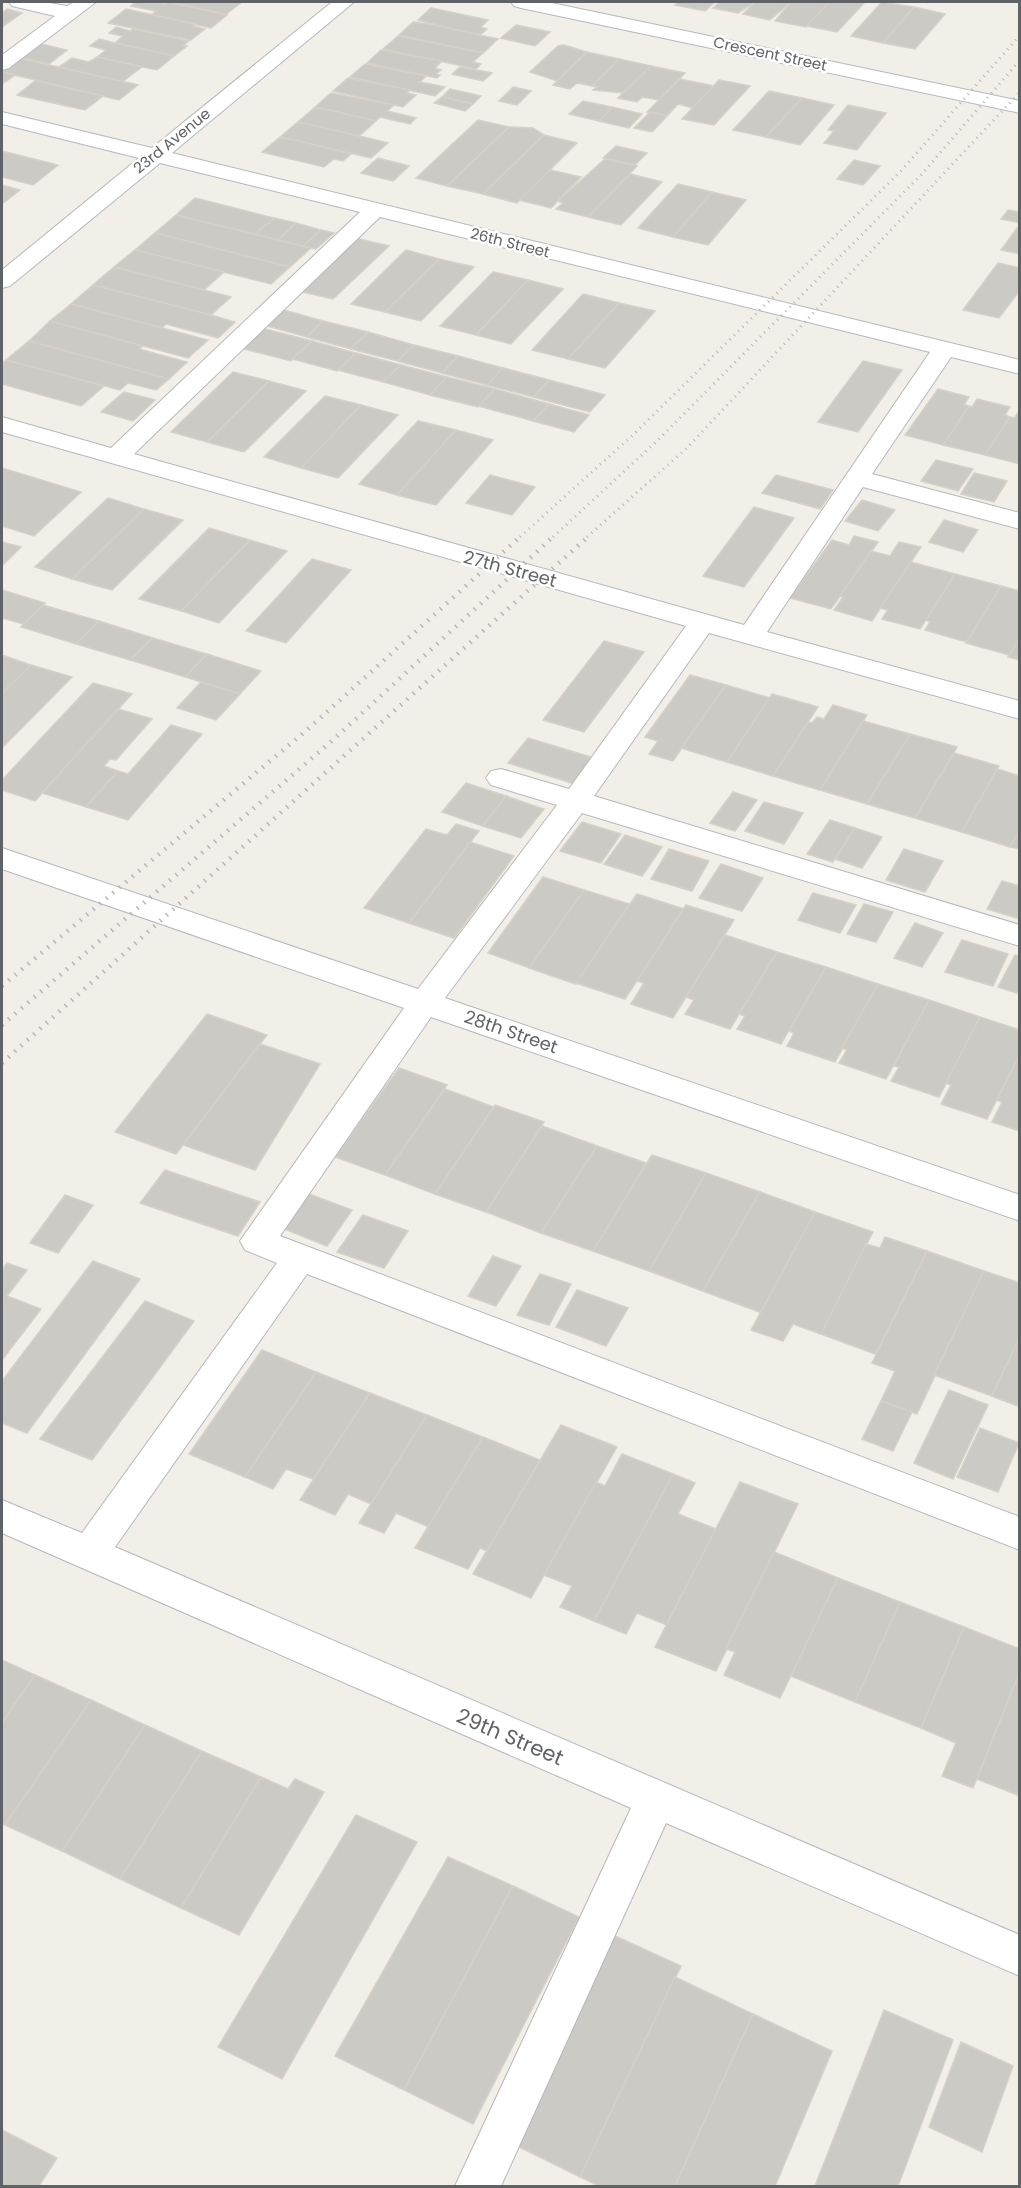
<svg xmlns="http://www.w3.org/2000/svg" width="1021" height="2188" viewBox="0 0 1021 2188" font-family="Poppins,sans-serif">
<rect width="100%" height="100%" fill="#f1efe8"/>
<g fill="#cccac5" stroke="#d6d1c6" stroke-width="1.5">
<polygon points="136,2 165,4 169,2 227,15 211,28 151,15 156,11 131,6"/>
<polygon points="169,2 242,2 226,14"/>
<polygon points="678,2 715,2 705,11 675,5"/>
<polygon points="715,2 755,2 738,13 713,8 719,3"/>
<polygon points="755,2 791,2 770,20 743,14"/>
<polygon points="791,2 829,2 806,27 775,21"/>
<polygon points="829,2 865,2 837,32 807,26"/>
<polygon points="882,2 914,7 883,43 851,36"/>
<polygon points="914,7 945,14 915,49 883,43"/>
<polygon points="431,8 488,20 481,27 487,29 481,34 474,34 418,20"/>
<polygon points="7,9 22,13 2,27 2,13"/>
<polygon points="126,9 195,24 193,26 205,29 191,40 108,23"/>
<polygon points="413,22 428,24 498,39 483,53 399,35"/>
<polygon points="516,25 550,32 535,46 501,38"/>
<polygon points="116,27 130,31 133,29 189,41 183,45 187,46 174,56 115,43 123,36 109,33"/>
<polygon points="398,36 483,53 473,62 481,64 476,69 383,49"/>
<polygon points="99,39 115,43 174,56 157,70 97,57 106,50 90,46"/>
<polygon points="37,43 67,50 49,64 19,57"/>
<polygon points="564,45 587,52 557,81 530,72 558,46"/>
<polygon points="381,50 442,61 435,68 441,70 436,74 440,75 437,78 367,63"/>
<polygon points="587,52 619,59 592,86 577,83 570,89 553,85"/>
<polygon points="97,57 142,67 122,82 59,67 72,58 89,62"/>
<polygon points="18,58 138,85 119,100 2,72"/>
<polygon points="619,59 651,66 623,93 593,90 597,87 592,86"/>
<polygon points="365,64 426,76 420,82 445,87 435,96 350,77"/>
<polygon points="651,66 685,73 659,100 642,97 637,102 618,98"/>
<polygon points="460,67 492,73 483,81 452,74"/>
<polygon points="2,72 15,75 2,84"/>
<polygon points="348,78 410,90 407,93 416,95 403,107 333,91"/>
<polygon points="680,79 714,86 693,108 678,104 667,116 647,112"/>
<polygon points="36,80 45,83 103,96 85,110 17,95"/>
<polygon points="719,80 750,86 714,125 682,119"/>
<polygon points="513,87 531,91 517,105 499,101"/>
<polygon points="450,89 481,96 473,104 442,97"/>
<polygon points="769,91 802,98 766,137 733,130"/>
<polygon points="331,93 394,105 387,111 416,118 410,124 380,117 376,121 315,107"/>
<polygon points="442,97 473,104 465,111 434,103"/>
<polygon points="802,98 834,105 800,145 766,137"/>
<polygon points="583,101 612,107 599,121 569,114"/>
<polygon points="848,105 886,113 857,150 824,143 834,131 828,130"/>
<polygon points="612,107 642,114 629,128 599,121"/>
<polygon points="314,108 329,110 376,121 359,136 298,122"/>
<polygon points="650,112 667,116 652,132 634,128"/>
<polygon points="478,120 509,127 447,186 416,178"/>
<polygon points="298,122 359,136 388,143 371,158 280,137"/>
<polygon points="509,127 533,128 544,135 483,194 447,186"/>
<polygon points="544,135 577,143 517,203 483,194"/>
<polygon points="279,138 295,140 351,154 343,161 334,159 324,167 262,152"/>
<polygon points="616,146 647,153 635,165 603,158"/>
<polygon points="2,151 58,165 33,185 2,177"/>
<polygon points="378,158 409,166 393,181 361,173"/>
<polygon points="605,159 637,166 588,217 556,209 563,203 558,201"/>
<polygon points="854,160 880,166 863,185 837,179"/>
<polygon points="550,170 581,177 551,208 519,200"/>
<polygon points="630,174 662,182 621,225 588,217"/>
<polygon points="678,184 712,192 673,237 638,228"/>
<polygon points="2,185 20,190 2,204"/>
<polygon points="712,192 746,200 708,245 673,237"/>
<polygon points="195,198 274,218 255,234 176,215"/>
<polygon points="1008,210 1020,212 1020,223 1001,219"/>
<polygon points="176,215 278,240 311,248 290,267 155,233"/>
<polygon points="274,218 296,223 278,240 255,234"/>
<polygon points="296,223 321,230 303,246 278,240"/>
<polygon points="1017,228 1020,228 1020,254 1001,250"/>
<polygon points="321,230 334,233 316,249 303,246"/>
<polygon points="155,233 290,267 271,284 135,250"/>
<polygon points="355,238 389,246 333,299 299,291"/>
<polygon points="135,250 224,272 204,290 114,267"/>
<polygon points="406,250 439,259 385,312 351,304"/>
<polygon points="439,259 474,267 421,321 385,312"/>
<polygon points="998,263 1020,268 1020,290 999,318 963,310"/>
<polygon points="114,267 204,290 231,297 211,315 93,285"/>
<polygon points="493,272 528,280 476,335 440,326"/>
<polygon points="528,280 563,289 511,344 476,335"/>
<polygon points="93,285 211,315 235,322 218,338 166,324 162,328 71,304"/>
<polygon points="583,294 619,303 568,359 532,350"/>
<polygon points="619,303 655,311 605,368 568,359"/>
<polygon points="71,304 162,328 208,340 188,358 50,321"/>
<polygon points="280,309 323,321 307,337 263,325"/>
<polygon points="50,321 143,346 139,349 187,362 169,379 29,341"/>
<polygon points="323,321 368,332 351,349 307,337"/>
<polygon points="261,328 312,341 291,361 240,348"/>
<polygon points="368,332 414,345 398,361 351,349"/>
<polygon points="29,341 169,379 156,390 128,383 120,390 6,360"/>
<polygon points="312,341 356,353 337,371 292,359"/>
<polygon points="414,345 458,356 442,373 398,361"/>
<polygon points="356,353 401,365 383,382 338,370"/>
<polygon points="458,356 503,368 487,385 442,373"/>
<polygon points="6,360 104,386 81,406 2,384 2,364"/>
<polygon points="863,361 902,370 858,432 818,422"/>
<polygon points="401,365 447,377 430,395 383,382"/>
<polygon points="503,368 549,380 533,397 487,385"/>
<polygon points="233,372 269,381 207,442 171,432"/>
<polygon points="447,377 495,389 478,407 430,395"/>
<polygon points="549,380 605,395 590,412 533,397"/>
<polygon points="269,381 306,391 244,452 207,442"/>
<polygon points="495,389 549,404 533,421 479,406"/>
<polygon points="938,389 969,397 964,404 969,406 943,445 905,435"/>
<polygon points="124,392 155,400 133,421 101,412"/>
<polygon points="325,396 361,405 301,468 264,457"/>
<polygon points="977,399 1010,407 1005,415 1010,417 985,455 943,445 969,406 972,407"/>
<polygon points="549,404 589,415 574,432 533,421"/>
<polygon points="361,405 398,415 338,478 301,468"/>
<polygon points="1020,410 1020,464 985,455 1010,417 1014,418"/>
<polygon points="418,421 456,430 397,495 359,484"/>
<polygon points="456,430 493,440 436,505 397,495"/>
<polygon points="936,460 973,469 958,491 921,481"/>
<polygon points="2,468 81,492 34,536 2,526"/>
<polygon points="974,473 1007,481 994,502 961,494"/>
<polygon points="490,475 535,487 512,515 466,503"/>
<polygon points="776,475 833,490 820,509 762,493"/>
<polygon points="108,498 144,509 72,579 35,567"/>
<polygon points="862,500 895,510 878,531 845,521"/>
<polygon points="754,507 794,518 744,587 703,576"/>
<polygon points="144,509 183,520 112,590 72,579"/>
<polygon points="944,520 978,530 963,552 929,542"/>
<polygon points="209,528 250,540 181,611 139,599"/>
<polygon points="854,536 878,542 831,609 790,598 832,540 849,545"/>
<polygon points="250,540 287,551 219,623 181,611"/>
<polygon points="2,542 21,547 2,566"/>
<polygon points="899,542 921,547 872,621 834,610 843,597 840,596 871,551 890,556"/>
<polygon points="312,559 351,570 286,643 246,631"/>
<polygon points="911,562 955,574 920,629 882,619 888,610 880,608"/>
<polygon points="955,574 1001,586 967,642 925,630 930,622 926,620"/>
<polygon points="1001,586 1020,591 1020,638 1009,655 966,643"/>
<polygon points="2,590 45,603 23,624 2,618"/>
<polygon points="43,605 99,621 76,644 21,627"/>
<polygon points="99,621 153,638 130,660 76,644"/>
<polygon points="153,638 207,654 185,677 130,660"/>
<polygon points="1020,638 1020,660 1008,657"/>
<polygon points="604,641 644,652 584,732 543,720"/>
<polygon points="207,654 261,671 240,694 185,677"/>
<polygon points="2,655 31,665 2,693"/>
<polygon points="31,665 72,677 2,748 2,693"/>
<polygon points="690,675 726,685 673,761 649,754 658,741 645,737"/>
<polygon points="201,682 240,694 216,720 177,708"/>
<polygon points="93,683 132,694 35,801 2,790 2,780"/>
<polygon points="726,685 770,698 727,762 681,748"/>
<polygon points="772,694 818,707 773,776 727,762"/>
<polygon points="833,705 867,715 820,790 773,776 808,722 812,723 817,717 824,719"/>
<polygon points="118,709 152,719 116,760 110,759 104,766 118,771 86,807 42,793"/>
<polygon points="863,721 910,734 867,804 820,790"/>
<polygon points="171,725 202,734 128,820 86,807 118,771 128,774"/>
<polygon points="910,734 957,747 915,818 867,804"/>
<polygon points="528,738 594,758 575,784 508,763"/>
<polygon points="954,753 999,766 962,832 915,818"/>
<polygon points="997,769 1020,776 1020,830 1010,847 962,832"/>
<polygon points="466,783 506,796 483,826 442,812"/>
<polygon points="733,792 757,800 735,831 710,823"/>
<polygon points="506,796 544,809 521,838 483,826"/>
<polygon points="764,802 803,813 784,844 745,831"/>
<polygon points="830,820 855,828 833,862 807,854"/>
<polygon points="582,822 621,834 601,863 560,851"/>
<polygon points="456,824 479,831 409,923 364,908 426,829 447,835"/>
<polygon points="855,828 882,837 862,868 835,859"/>
<polygon points="1020,830 1020,849 1010,847"/>
<polygon points="625,835 662,847 642,876 604,864"/>
<polygon points="470,842 514,856 454,938 409,923"/>
<polygon points="669,849 709,861 692,891 651,879"/>
<polygon points="904,849 943,861 925,892 886,880"/>
<polygon points="721,864 763,878 742,911 699,898"/>
<polygon points="543,877 584,890 530,968 488,953"/>
<polygon points="1002,881 1020,886 1020,919 987,909"/>
<polygon points="584,890 629,904 576,984 529,968"/>
<polygon points="813,893 856,905 840,933 798,920"/>
<polygon points="637,894 684,909 625,999 576,983"/>
<polygon points="864,904 893,912 876,942 847,934"/>
<polygon points="686,905 734,920 673,1018 631,1004 644,983 637,981"/>
<polygon points="915,923 943,933 922,967 894,958"/>
<polygon points="725,935 777,952 730,1029 685,1014 694,1000 686,997"/>
<polygon points="962,940 1008,954 993,986 945,972"/>
<polygon points="777,952 826,967 781,1044 737,1029 745,1016 739,1014"/>
<polygon points="1015,955 1020,957 1020,994 998,987"/>
<polygon points="826,967 878,984 835,1062 787,1046 794,1033 789,1031"/>
<polygon points="878,984 929,1000 886,1079 839,1063 847,1050 842,1048"/>
<polygon points="929,1000 980,1017 939,1097 891,1081 899,1067 894,1066"/>
<polygon points="207,1014 267,1035 176,1154 115,1132"/>
<polygon points="980,1017 1020,1030 1020,1054 987,1119 941,1104 951,1085 946,1083"/>
<polygon points="260,1044 320,1064 255,1170 183,1145"/>
<polygon points="1020,1054 1020,1131 992,1122 1002,1102 997,1100"/>
<polygon points="399,1068 447,1085 385,1175 335,1157"/>
<polygon points="445,1089 494,1107 435,1194 385,1175"/>
<polygon points="495,1105 544,1122 486,1212 435,1194"/>
<polygon points="542,1126 597,1146 541,1233 486,1212"/>
<polygon points="597,1146 646,1163 593,1251 541,1233"/>
<polygon points="652,1155 706,1173 649,1271 593,1251"/>
<polygon points="165,1170 260,1202 238,1236 140,1203"/>
<polygon points="706,1173 760,1192 703,1291 649,1271"/>
<polygon points="760,1192 815,1212 762,1313 703,1291"/>
<polygon points="309,1194 352,1210 327,1246 284,1229"/>
<polygon points="65,1195 93,1205 58,1253 30,1243"/>
<polygon points="815,1212 873,1232 821,1334 793,1324 783,1341 751,1330"/>
<polygon points="363,1215 408,1231 384,1268 337,1252"/>
<polygon points="885,1237 927,1251 875,1354 821,1334 866,1244 880,1248"/>
<polygon points="927,1251 984,1271 917,1414 881,1401 895,1371 872,1363"/>
<polygon points="493,1256 521,1266 496,1306 468,1296"/>
<polygon points="93,1261 140,1279 27,1433 2,1423 2,1381"/>
<polygon points="7,1263 27,1270 7,1296 41,1309 2,1360 2,1270"/>
<polygon points="984,1271 1020,1283 1020,1336 992,1396 934,1375"/>
<polygon points="540,1274 571,1284 549,1325 517,1315"/>
<polygon points="577,1290 628,1308 606,1346 556,1327"/>
<polygon points="145,1301 194,1321 92,1460 40,1439"/>
<polygon points="1020,1336 1020,1407 992,1396"/>
<polygon points="262,1350 316,1372 245,1477 189,1454"/>
<polygon points="316,1372 370,1393 313,1479 286,1469 273,1489 245,1477"/>
<polygon points="949,1390 988,1405 953,1479 914,1463"/>
<polygon points="370,1393 427,1415 371,1504 348,1494 335,1515 300,1500"/>
<polygon points="881,1401 912,1412 893,1451 862,1439"/>
<polygon points="427,1415 483,1437 429,1527 396,1513 384,1533 359,1523"/>
<polygon points="561,1425 617,1447 531,1598 473,1574"/>
<polygon points="980,1428 1019,1443 998,1492 957,1477"/>
<polygon points="483,1437 540,1460 487,1551 480,1548 468,1569 415,1548"/>
<polygon points="622,1454 673,1474 594,1621 560,1607 572,1586 544,1575 596,1482 605,1486"/>
<polygon points="673,1474 695,1483 678,1514 716,1529 667,1625 637,1613 626,1634 594,1621"/>
<polygon points="740,1482 798,1504 716,1671 655,1647"/>
<polygon points="774,1552 838,1578 780,1698 724,1675 735,1652 726,1649"/>
<polygon points="838,1578 900,1602 855,1702 791,1676"/>
<polygon points="900,1602 964,1627 921,1728 855,1702"/>
<polygon points="964,1627 1020,1649 1020,1671 973,1788 942,1776 956,1743 921,1728"/>
<polygon points="2,1660 35,1675 2,1723"/>
<polygon points="1020,1671 1020,1796 977,1779"/>
<polygon points="35,1675 91,1700 5,1825 2,1823 2,1723"/>
<polygon points="91,1700 145,1725 62,1851 5,1825"/>
<polygon points="145,1725 202,1751 120,1879 62,1851"/>
<polygon points="202,1751 261,1777 181,1908 120,1879"/>
<polygon points="261,1777 288,1789 295,1779 324,1792 239,1935 181,1908"/>
<polygon points="356,1815 417,1842 282,2079 218,2047"/>
<polygon points="448,1857 513,1886 404,2090 335,2056"/>
<polygon points="513,1886 579,1917 473,2124 404,2090"/>
<polygon points="613,1935 681,1966 580,2177 509,2142"/>
<polygon points="675,1977 753,2014 675,2186 599,2186 580,2177"/>
<polygon points="884,2010 953,2040 898,2186 815,2186"/>
<polygon points="753,2014 832,2051 775,2186 675,2186"/>
<polygon points="961,2042 1013,2066 982,2152 929,2127"/>
<polygon points="2,2130 57,2158 39,2186 2,2186"/>
</g>
<g fill="none" stroke-linecap="round" stroke-linejoin="round">
<g stroke="#b5b8bc" stroke-width="2">
<g id="minor">
<polygon points="9,2 44,2 67,6 74,2 96,2 9,68 2,70 2,55 55,16 12,6"/>
<path d="M332,2H354L172,153L1020,360V374L951,357L872,474L1020,513V529L863,487L767,632L1020,701V719L709,633L594,796L1020,925V946L582,813L445,998L1020,1195V1221L431,1017L280,1236L1020,1517V1550L307,1274L115,1547L1020,1935V1976L666,1823L501,2186H455L631,1808L2,1533V1500L82,1533L277,1263L245,1250L240,1241L404,1008L2,869V848L418,989L557,805L491,785L486,778L491,771L501,769L569,789L686,626L2,432V417L111,448L360,212L160,163L10,286L2,288V270L139,158L2,124V112L152,148ZM380,217L930,352L744,625L134,454Z"/>
<polygon points="511,2 547,2 1020,101 1020,113 521,8 514,6"/>
</g>
</g>
<use href="#minor" fill="#fff" fill-rule="evenodd"/>
<g stroke="#b6b7b8" stroke-width="3" stroke-dasharray="1 5" stroke-linecap="butt">
<polyline points="520,537 634,434 902,170 1020,35"/>
<polyline points="553,537 657,441 922,174 1020,60"/>
<polyline points="587,537 687,448 1020,92"/>
</g>
<g stroke="#b6b7b8" stroke-width="4.5" stroke-dasharray="1.5 7" stroke-linecap="butt">
<polyline points="2,986 307,730 521,536"/>
<polyline points="2,1025 333,740 554,536"/>
<polyline points="2,1063 589,536"/>
</g>
</g>
<g text-anchor="middle" stroke-width="5" stroke-linejoin="round" paint-order="stroke">
<g font-size="15" fill="#5f6368" stroke="#fff">
<text transform="translate(770 54) rotate(12)" y="5">Crescent Street</text>
<text transform="translate(172 141) rotate(-39)" y="5">23rd Avenue</text>
<text transform="translate(510 243) rotate(14)" y="5">26th Street</text>
</g>
<g font-size="18" fill="#5f6368" stroke="#fff">
<text transform="translate(510 569) rotate(15)" y="6">27th Street</text>
<text transform="translate(511 1032) rotate(19)" y="6">28th Street</text>
</g>
<g font-size="21" fill="#5f6368" stroke="#fff">
<text transform="translate(510 1737) rotate(23)" y="7">29th Street</text>
</g>
</g>
<rect width="1021" height="2188" fill="none" stroke="#5f6368" stroke-width="6"/>
</svg>
